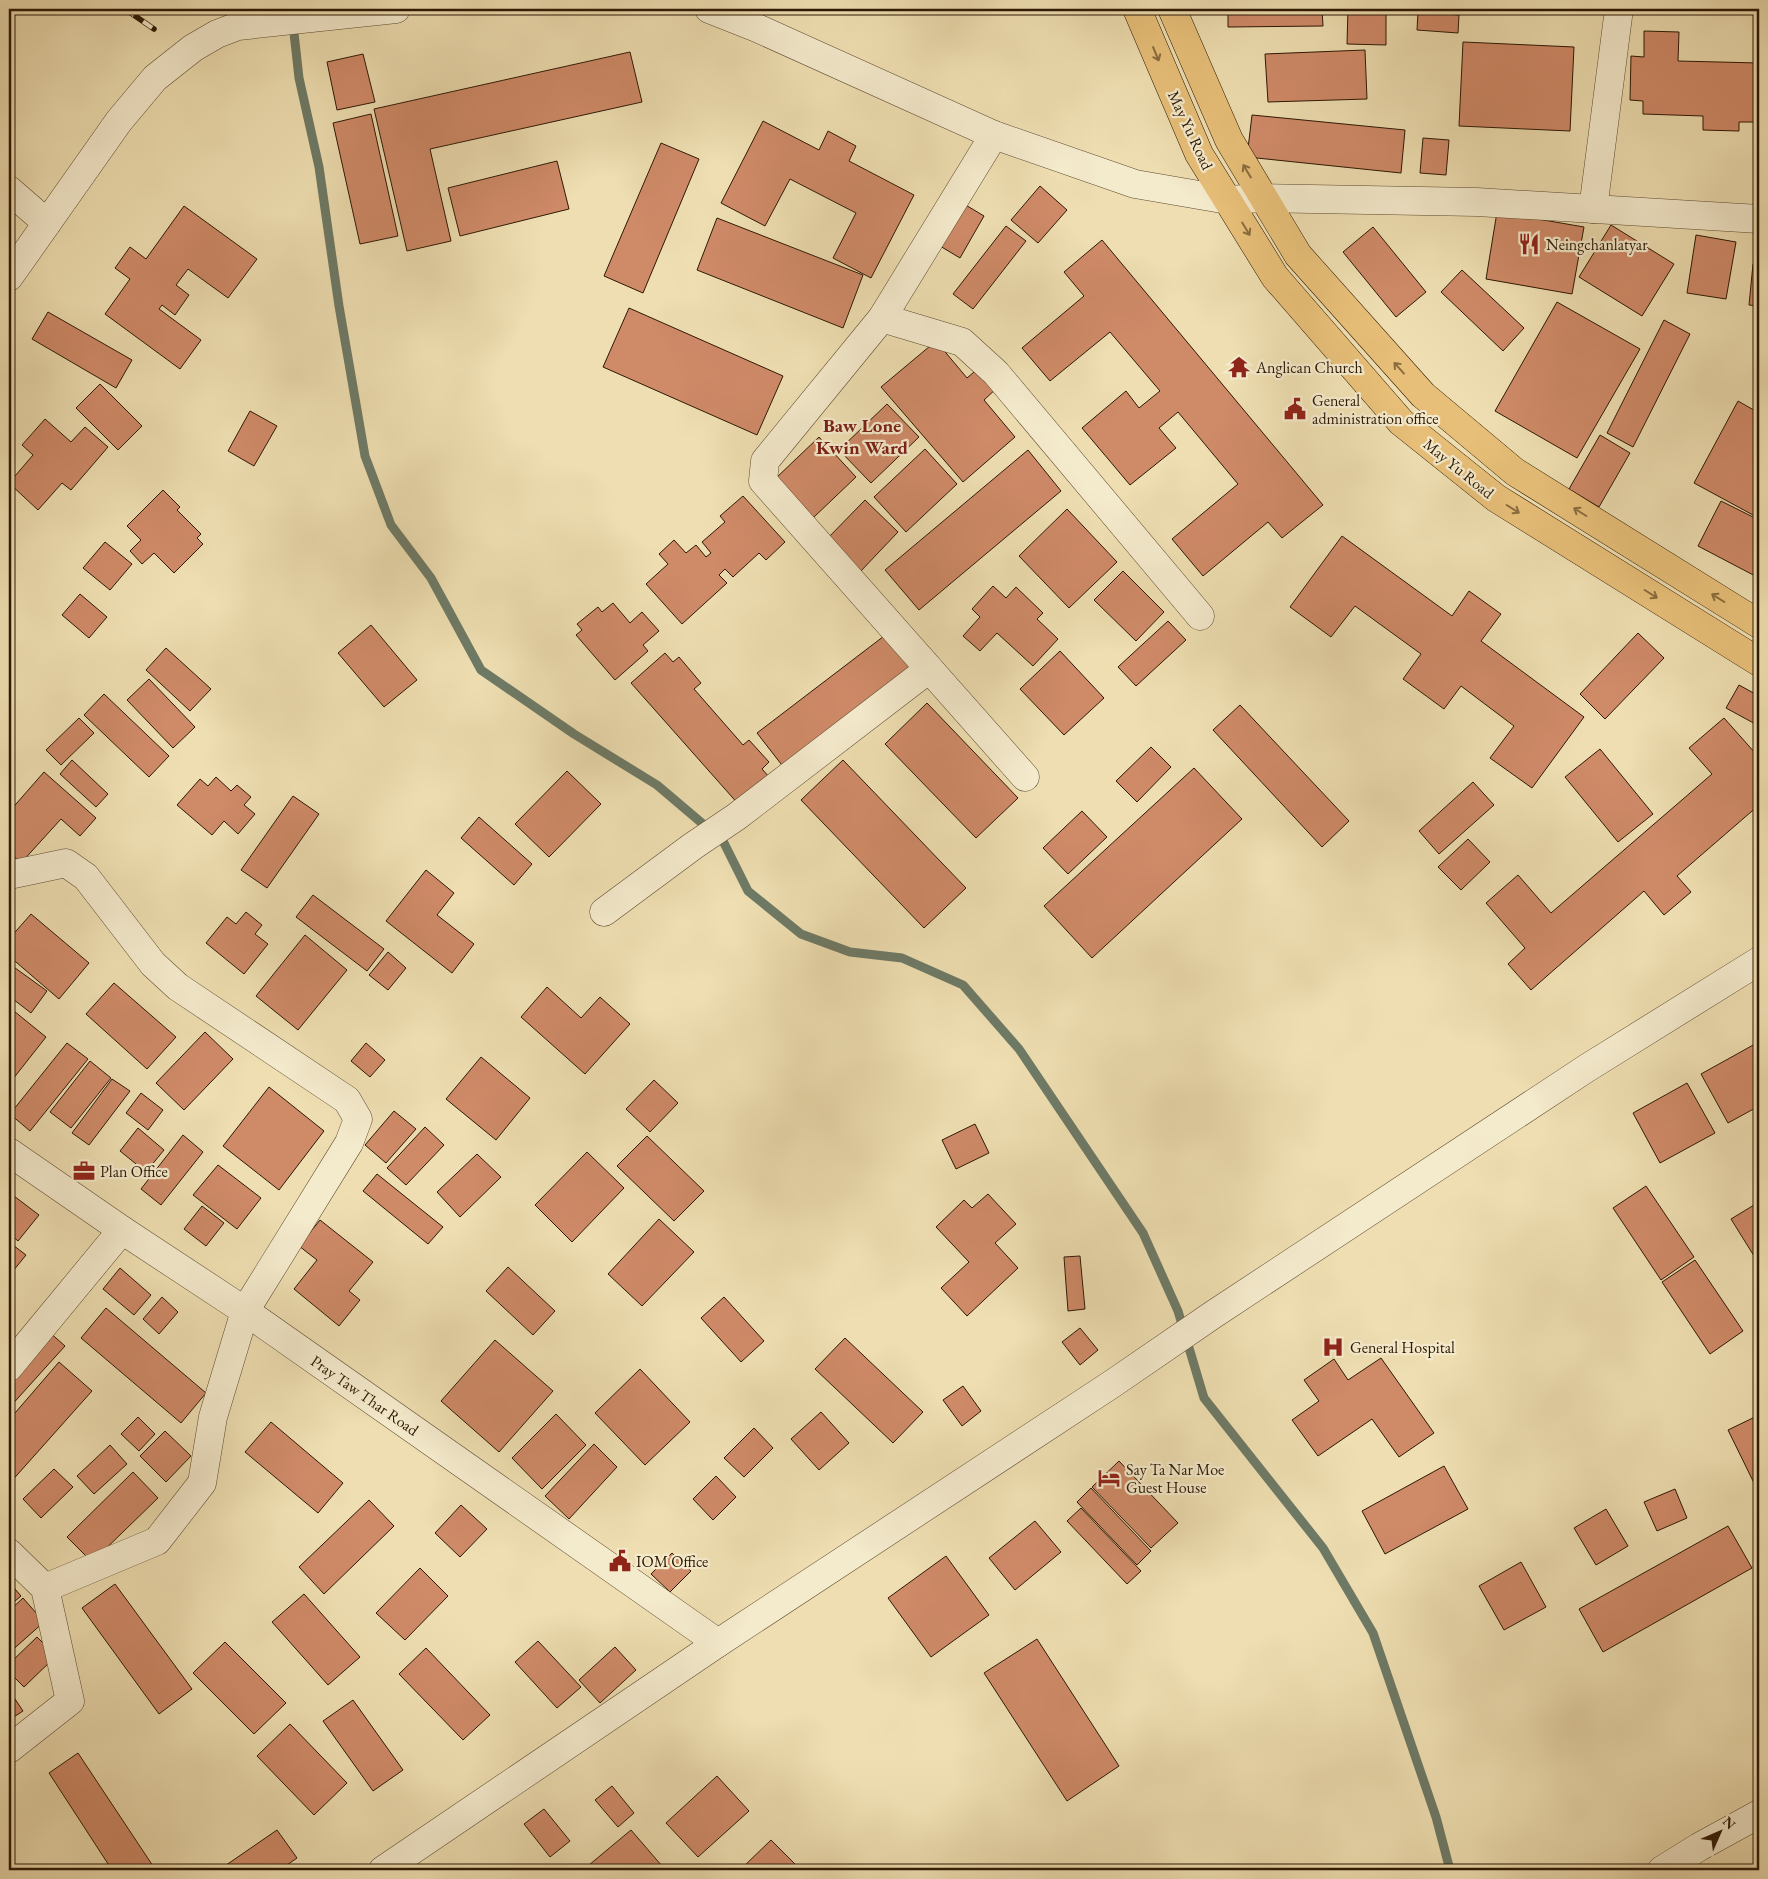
<svg xmlns="http://www.w3.org/2000/svg" width="1768" height="1879" viewBox="0 0 1768 1879" font-family="'EB Garamond',serif">
<rect width="100%" height="100%" fill="#eedeb1"/>
<filter id="stains"><feTurbulence type="fractalNoise" baseFrequency=".004" numOctaves="4"/><feColorMatrix values="0 0 0 0 .2 0 0 0 0 .09 0 0 0 0 .02 0 0 0 .5 -.17"/></filter>
<radialGradient id="worn" r=".72"><stop offset=".6" stop-color="#630" stop-opacity="0"/><stop offset="1" stop-color="#630" stop-opacity=".3"/></radialGradient>
<g fill="none" stroke-linecap="round" stroke-linejoin="round">
<polyline stroke="#6e7a66" stroke-width="9" points="293,24 299,78 319,167 339,306 365,456 391,525 431,578 481,670 574,734 657,785 723,841 748,891 801,934 850,952 902,958 963,985 1019,1049 1143,1233 1178,1311 1204,1398 1323,1548 1373,1633 1436,1817 1450,1870"/>
</g>
<g fill="#cf8a68" stroke="#2d1804">
<polygon points="1228,9 1322,9 1323,26 1228,27"/>
<polygon points="1348,9 1386,9 1386,45 1347,44"/>
<polygon points="1418,12 1459,15 1458,33 1417,30"/>
<polygon points="1644,31 1679,32 1678,61 1759,63 1759,122 1739,122 1739,131 1703,130 1703,116 1643,114 1643,101 1630,100 1631,56 1644,57"/>
<polygon points="1463,42 1574,47 1570,131 1459,126"/>
<polygon points="1365,50 1367,99 1268,102 1265,54"/>
<polygon points="630,52 642,102 430,149 451,241 407,251 374,109"/>
<polygon points="363,54 375,102 337,110 327,62"/>
<polygon points="371,114 398,236 360,244 333,123"/>
<polygon points="1252,115 1405,130 1401,173 1247,157"/>
<polygon points="763,121 819,150 828,131 856,146 849,161 914,195 871,278 833,258 856,213 790,179 765,226 721,203"/>
<polygon points="1423,138 1449,140 1446,175 1420,173"/>
<polygon points="661,143 699,159 643,293 604,276"/>
<polygon points="557,161 569,209 460,236 448,188"/>
<polygon points="1040,186 1067,210 1038,243 1011,220"/>
<polygon points="959,201 984,216 960,258 935,243"/>
<polygon points="184,206 257,259 228,298 188,269 176,285 189,295 175,315 162,305 159,309 201,340 180,369 105,314 130,279 115,268 130,247 146,259"/>
<polygon points="1497,212 1584,227 1572,294 1486,279"/>
<polygon points="717,218 863,275 843,328 697,270"/>
<polygon points="1611,225 1674,264 1642,316 1579,277"/>
<polygon points="1006,226 1026,241 973,309 953,294"/>
<polygon points="1373,227 1426,292 1396,317 1343,252"/>
<polygon points="1696,235 1736,242 1726,299 1687,293"/>
<polygon points="1102,240 1323,505 1282,538 1268,522 1203,576 1172,539 1238,484 1178,412 1159,428 1176,448 1130,485 1082,428 1126,391 1139,408 1160,391 1110,332 1050,381 1022,348 1084,296 1064,272"/>
<polygon points="1753,264 1759,265 1759,306 1749,305"/>
<polygon points="1462,270 1524,328 1503,351 1441,292"/>
<polygon points="1557,302 1640,349 1577,458 1495,411"/>
<polygon points="629,308 783,376 757,435 603,367"/>
<polygon points="48,312 132,360 116,388 32,339"/>
<polygon points="1664,320 1690,334 1633,447 1607,433"/>
<polygon points="936,341 967,378 981,366 998,387 984,400 1015,437 963,482 881,387"/>
<polygon points="100,384 142,426 118,450 76,408"/>
<polygon points="1738,401 1759,413 1759,504 1753,515 1694,483"/>
<polygon points="887,404 919,437 871,483 839,450"/>
<polygon points="250,411 277,426 254,466 228,451"/>
<polygon points="45,419 71,442 85,427 108,447 71,490 62,483 38,510 9,483 33,455 22,445"/>
<polygon points="1600,435 1630,453 1599,507 1569,489"/>
<polygon points="819,437 856,477 813,518 775,479"/>
<polygon points="925,449 957,484 906,532 874,497"/>
<polygon points="1028,450 1061,491 919,610 885,570"/>
<polygon points="163,490 180,507 177,510 201,534 197,538 203,544 174,573 154,553 142,564 130,551 141,540 127,526"/>
<polygon points="743,496 785,542 766,560 759,553 733,577 725,569 719,575 727,583 682,624 646,584 668,564 659,554 674,540 686,553 696,545 706,557 711,553 702,542 725,522 720,516"/>
<polygon points="865,500 898,532 859,573 825,541"/>
<polygon points="1721,501 1759,520 1759,578 1698,546"/>
<polygon points="1067,509 1117,562 1069,608 1019,556"/>
<polygon points="1342,536 1452,616 1469,591 1501,614 1481,641 1584,717 1532,788 1490,758 1514,726 1461,686 1444,709 1403,679 1421,654 1355,606 1331,637 1290,607"/>
<polygon points="105,542 132,564 110,590 83,568"/>
<polygon points="1123,571 1164,612 1136,641 1094,600"/>
<polygon points="993,586 1006,598 1016,587 1043,613 1037,619 1058,639 1033,666 997,633 980,651 963,636 980,617 972,609"/>
<polygon points="80,594 107,617 89,638 62,615"/>
<polygon points="613,603 630,623 642,612 659,631 643,645 648,651 615,680 576,635 582,630 577,624 598,607 602,612"/>
<polygon points="1168,621 1186,640 1136,686 1118,667"/>
<polygon points="371,625 417,680 384,707 338,653"/>
<polygon points="888,633 916,670 785,769 757,733"/>
<polygon points="1638,633 1664,658 1605,719 1580,694"/>
<polygon points="166,648 211,689 190,711 146,670"/>
<polygon points="1060,651 1104,698 1064,735 1020,689"/>
<polygon points="665,653 673,662 679,657 701,683 694,689 743,745 749,740 769,762 762,769 771,779 740,806 631,683"/>
<polygon points="149,679 195,727 173,748 127,700"/>
<polygon points="1739,685 1759,696 1759,726 1726,708"/>
<polygon points="104,694 169,756 149,777 84,715"/>
<polygon points="927,703 1018,798 976,838 885,744"/>
<polygon points="1240,705 1349,821 1322,847 1213,730"/>
<polygon points="79,718 94,733 61,765 46,750"/>
<polygon points="1724,718 1756,754 1759,752 1759,805 1677,876 1691,892 1664,915 1644,891 1531,990 1508,964 1525,948 1486,903 1518,875 1551,913 1712,774 1689,748"/>
<polygon points="1151,747 1171,767 1137,802 1116,781"/>
<polygon points="1600,749 1653,814 1618,842 1565,777"/>
<polygon points="72,760 108,794 96,807 60,774"/>
<polygon points="843,760 966,888 924,928 801,800"/>
<polygon points="1194,768 1242,819 1092,958 1044,906"/>
<polygon points="567,771 601,804 549,857 515,824"/>
<polygon points="44,772 96,818 80,836 61,819 21,863 9,852 9,812"/>
<polygon points="216,777 231,791 237,785 251,797 244,805 255,814 238,834 224,821 212,835 177,805 200,779 208,786"/>
<polygon points="1473,782 1494,805 1439,854 1419,831"/>
<polygon points="293,796 319,814 267,888 241,870"/>
<polygon points="1082,811 1107,837 1068,874 1043,848"/>
<polygon points="479,817 532,864 514,885 461,838"/>
<polygon points="1468,839 1490,862 1461,890 1438,867"/>
<polygon points="426,870 454,893 437,915 474,944 452,973 386,921"/>
<polygon points="313,895 384,949 367,971 296,917"/>
<polygon points="246,912 262,925 255,934 268,944 244,974 206,943 227,917 236,924"/>
<polygon points="31,914 89,963 59,999 9,956 9,939"/>
<polygon points="305,935 347,970 298,1030 256,996"/>
<polygon points="388,952 406,968 388,990 369,975"/>
<polygon points="11,965 47,991 31,1013 9,996 9,968"/>
<polygon points="114,983 176,1037 147,1069 86,1014"/>
<polygon points="547,987 581,1018 600,997 630,1024 585,1074 521,1017"/>
<polygon points="9,1007 46,1037 9,1084"/>
<polygon points="205,1032 233,1059 184,1110 156,1083"/>
<polygon points="67,1043 88,1059 30,1131 10,1114"/>
<polygon points="366,1043 385,1060 370,1077 351,1061"/>
<polygon points="1755,1044 1759,1051 1759,1106 1728,1123 1701,1074"/>
<polygon points="481,1057 530,1098 496,1140 446,1099"/>
<polygon points="90,1061 111,1078 71,1128 50,1112"/>
<polygon points="112,1079 130,1091 89,1145 72,1133"/>
<polygon points="654,1080 678,1103 650,1132 626,1109"/>
<polygon points="1687,1083 1715,1133 1660,1163 1633,1113"/>
<polygon points="269,1087 324,1131 279,1190 223,1146"/>
<polygon points="141,1093 163,1110 148,1130 126,1113"/>
<polygon points="394,1111 416,1129 386,1163 365,1145"/>
<polygon points="975,1124 989,1153 956,1169 942,1140"/>
<polygon points="425,1127 444,1145 406,1185 387,1168"/>
<polygon points="138,1128 164,1150 146,1172 120,1151"/>
<polygon points="183,1135 203,1152 161,1205 141,1189"/>
<polygon points="647,1136 704,1191 674,1221 617,1166"/>
<polygon points="587,1152 624,1188 572,1242 535,1205"/>
<polygon points="477,1154 501,1177 460,1217 437,1192"/>
<polygon points="218,1165 261,1198 237,1229 193,1195"/>
<polygon points="377,1174 443,1227 428,1244 363,1191"/>
<polygon points="1646,1186 1694,1257 1661,1280 1613,1208"/>
<polygon points="10,1193 39,1215 18,1241 9,1233"/>
<polygon points="988,1194 1016,1224 995,1243 1018,1268 967,1316 941,1288 969,1262 936,1227 964,1200 972,1208"/>
<polygon points="1759,1202 1759,1264 1731,1219"/>
<polygon points="202,1206 224,1223 206,1246 184,1229"/>
<polygon points="659,1219 694,1252 642,1306 608,1274"/>
<polygon points="320,1220 373,1262 349,1291 360,1300 339,1326 294,1289 317,1260 299,1246"/>
<polygon points="9,1242 26,1255 9,1276"/>
<polygon points="1080,1256 1085,1309 1068,1311 1064,1257"/>
<polygon points="1695,1260 1743,1331 1710,1354 1662,1282"/>
<polygon points="508,1267 555,1311 533,1335 486,1291"/>
<polygon points="120,1268 151,1295 134,1315 103,1289"/>
<polygon points="162,1297 178,1312 159,1334 143,1319"/>
<polygon points="724,1297 764,1341 741,1362 701,1318"/>
<polygon points="106,1308 206,1393 181,1423 81,1338"/>
<polygon points="1080,1328 1098,1350 1080,1365 1062,1342"/>
<polygon points="48,1331 65,1346 9,1408 9,1375"/>
<polygon points="845,1338 923,1412 893,1443 815,1369"/>
<polygon points="495,1340 553,1391 499,1452 441,1401"/>
<polygon points="1381,1358 1434,1433 1399,1457 1372,1419 1318,1456 1292,1420 1319,1401 1304,1380 1334,1359 1348,1380"/>
<polygon points="59,1362 92,1391 9,1484 9,1420"/>
<polygon points="640,1369 690,1422 645,1465 595,1413"/>
<polygon points="963,1386 981,1411 962,1426 943,1400"/>
<polygon points="821,1412 849,1443 819,1470 791,1439"/>
<polygon points="556,1414 586,1445 542,1489 512,1458"/>
<polygon points="1757,1416 1759,1421 1759,1483 1755,1485 1728,1430"/>
<polygon points="138,1417 155,1434 139,1451 121,1434"/>
<polygon points="271,1422 343,1483 318,1513 245,1452"/>
<polygon points="754,1428 773,1448 744,1477 724,1458"/>
<polygon points="165,1431 191,1456 166,1482 140,1456"/>
<polygon points="594,1444 617,1467 569,1519 545,1496"/>
<polygon points="110,1445 127,1464 94,1494 77,1476"/>
<polygon points="1119,1461 1178,1523 1151,1548 1092,1487"/>
<polygon points="1444,1466 1468,1509 1385,1554 1362,1511"/>
<polygon points="54,1469 73,1487 41,1518 23,1499"/>
<polygon points="133,1472 158,1498 92,1562 67,1537"/>
<polygon points="716,1476 736,1497 713,1520 693,1499"/>
<polygon points="1091,1488 1151,1551 1137,1565 1077,1502"/>
<polygon points="1675,1489 1687,1518 1657,1531 1644,1502"/>
<polygon points="369,1500 394,1526 324,1594 299,1567"/>
<polygon points="461,1505 487,1529 460,1557 435,1533"/>
<polygon points="1081,1508 1141,1571 1127,1584 1067,1521"/>
<polygon points="1606,1509 1628,1546 1596,1565 1574,1528"/>
<polygon points="1035,1521 1061,1552 1015,1590 989,1558"/>
<polygon points="1728,1526 1752,1568 1603,1652 1579,1609"/>
<polygon points="672,1553 691,1571 670,1592 651,1574"/>
<polygon points="946,1556 989,1615 931,1657 888,1598"/>
<polygon points="1521,1562 1546,1607 1504,1630 1479,1586"/>
<polygon points="420,1568 448,1596 405,1640 376,1613"/>
<polygon points="9,1582 21,1596 9,1606"/>
<polygon points="115,1584 192,1689 159,1714 82,1608"/>
<polygon points="304,1594 360,1657 328,1685 272,1622"/>
<polygon points="23,1598 44,1622 9,1653 9,1611"/>
<polygon points="37,1637 56,1656 24,1687 9,1672 9,1664"/>
<polygon points="1037,1639 1119,1766 1067,1801 984,1673"/>
<polygon points="538,1641 581,1687 557,1708 515,1662"/>
<polygon points="225,1642 286,1703 254,1734 193,1673"/>
<polygon points="615,1647 636,1670 600,1703 579,1680"/>
<polygon points="426,1648 490,1715 463,1740 399,1674"/>
<polygon points="9,1690 23,1711 9,1720"/>
<polygon points="353,1700 403,1770 373,1791 323,1721"/>
<polygon points="290,1724 347,1783 314,1815 257,1756"/>
<polygon points="78,1753 153,1866 146,1870 112,1870 49,1773"/>
<polygon points="717,1776 749,1811 698,1857 666,1823"/>
<polygon points="612,1786 634,1813 618,1827 595,1800"/>
<polygon points="544,1809 570,1841 550,1857 524,1824"/>
<polygon points="277,1830 297,1858 280,1870 219,1870"/>
<polygon points="631,1830 662,1866 657,1870 583,1870"/>
<polygon points="771,1840 801,1870 740,1870"/>
</g>
<g fill="none" stroke-linecap="round" stroke-linejoin="round">
<g stroke="#5d4a2f" stroke-width="29">
<g id="minor">
<polyline points="709,9 757,28 994,135 1135,184 1228,200 1263,198 1477,202 1759,219"/>
<polyline points="994,135 882,318 765,461 763,481 1025,777"/>
<polyline points="9,190 47,223"/>
<polyline points="1593,209 1619,9"/>
<polyline points="9,277 119,121 155,78 193,48 217,34 238,26 396,9"/>
<polyline points="882,318 962,342 996,373 1200,616"/>
<polyline points="9,875 66,863 86,877 153,964 178,987 347,1100 358,1119 349,1143 245,1311 213,1417 202,1483 157,1541 45,1588"/>
<polyline points="604,912 693,846 736,817 929,669"/>
<polyline points="9,1152 122,1230 245,1311 718,1643"/>
<polyline points="9,1367 122,1230"/>
<polyline points="9,1553 45,1588 70,1701 9,1749"/>
<polyline points="383,1870 718,1643 1112,1384 1214,1314 1587,1068 1759,961"/>
<polyline points="1662,1870 1699,1847 1759,1814"/>
</g>
</g>
<g stroke="#2d1804" stroke-width="29">
<g id="major">
<polyline points="1137,9 1199,154 1275,277 1401,422 1496,498 1759,662"/>
<polyline points="1172,9 1229,140 1298,255 1423,395 1515,472 1759,624"/>
</g>
</g>
<use href="#minor" stroke="#f4eacc" stroke-width="28"/>
<use href="#major" stroke="#e7bf78" stroke-width="28"/>
<g stroke="#2d1804" stroke-width="5.5">
<polyline id="rail" points="125,9 154,29"/>
</g>
<use href="#rail" stroke="#f4eacc" stroke-width="4" stroke-dasharray="11" stroke-linecap="butt"/>
</g>
<defs><path id="oneway-shaft" d="M-6 0H5M1.5-3L5.5 0L1.5 3" fill="none" stroke-width="1.6" stroke-linecap="round" stroke-linejoin="round" transform="scale(1.25)"/></defs>
<g stroke="#8a6c3e">
<use href="#oneway-shaft" transform="translate(1156 54) rotate(67)"/>
<use href="#oneway-shaft" transform="translate(1247 171) rotate(-121)"/>
<use href="#oneway-shaft" transform="translate(1246 229) rotate(59)"/>
<use href="#oneway-shaft" transform="translate(1399 368) rotate(-132)"/>
<use href="#oneway-shaft" transform="translate(1513 509) rotate(32)"/>
<use href="#oneway-shaft" transform="translate(1580 512) rotate(-148)"/>
<use href="#oneway-shaft" transform="translate(1651 594) rotate(32)"/>
<use href="#oneway-shaft" transform="translate(1718 598) rotate(-148)"/>
</g>
<defs>
<g id="restaurant-bare" transform="scale(1.725)"><path d="M-5-6h1v4h1v-4h1v4h1v-4h1v5L-1.5 .5V6h-2V.5L-5-1ZM5-6V6H3V1.5H1.5Q1.5-4 5-6Z" fill="#8f2418" stroke="#f4eacc" stroke-width="2.5" paint-order="stroke"/></g>
<g id="temple-bare" transform="scale(1.725)"><path d="M0-6L5-2H3V0L6.5 2.5H4V6H1.5V3h-3V6H-4V2.5H-6.5L-3 0V-2H-5Z" fill="#8f2418" stroke="#f4eacc" stroke-width="2.5" paint-order="stroke"/></g>
<g id="civic-bare" transform="scale(1.725)"><path d="M-.6-6.5H3V-4.5H.6V-3L4-1V1h2V6H-6V1h2V-1L-.6-3ZM-1.2 2.5V6h2.4V2.5Z" fill="#8f2418" stroke="#f4eacc" stroke-width="2.5" paint-order="stroke"/></g>
<g id="office-bare" transform="scale(1.725)"><path d="M-6-3h4V-5.5h4V-3h4V5H-6ZM-1-4.5V-3h2v-1.5ZM-6 0V1H6V0Z" fill="#8f2418" stroke="#f4eacc" stroke-width="2.5" paint-order="stroke"/></g>
<g id="hospital-bare" transform="scale(1.725)"><path d="M-5-5h3v3.5h4V-5h3V5h-3V1.5h-4V5h-3Z" fill="#8f2418" stroke="#f4eacc" stroke-width="2.5" paint-order="stroke"/></g>
<g id="hotel-bare" transform="scale(1.725)"><path d="M-6-4.5h1.5V1H6V5H4.5V3h-9V5H-6ZM-4 0a1.8 1.8 0 1 1 3.6 0ZM.5 0V-2.5h3Q6-2.5 6 0Z" fill="#8f2418" stroke="#f4eacc" stroke-width="2.5" paint-order="stroke"/></g>
</defs>
<g fill-rule="evenodd">
<use href="#restaurant-bare" x="1529" y="244"/>
<use href="#temple-bare" x="1239" y="367"/>
<use href="#civic-bare" x="1295" y="409"/>
<use href="#office-bare" x="84" y="1171"/>
<use href="#hospital-bare" x="1333" y="1347"/>
<use href="#hotel-bare" x="1109" y="1478"/>
<use href="#civic-bare" x="620" y="1561"/>
</g>
<g text-anchor="middle" stroke-width="4.5" stroke-linejoin="round" paint-order="stroke">
<g font-size="16" fill="#2d1804" stroke="#f4eacc">
<text transform="translate(1191 130) rotate(65)" y="6">May Yu Road</text>
<text transform="translate(1459 468) rotate(39)" y="6">May Yu Road</text>
<text transform="translate(365 1395) rotate(35)" y="6">Pray Taw Thar Road</text>
</g>
<g font-size="16" fill="#2d1804" stroke="#f4eacc" text-anchor="start">
<text x="1546" y="250">Neingchanlatyar</text>
<text x="1256" y="373">Anglican Church</text>
<text x="1312" y="406">General<tspan x="1312" dy="18">administration office</tspan></text>
<text x="100" y="1177">Plan Office</text>
<text x="1350" y="1353">General Hospital</text>
<text x="1126" y="1475">Say Ta Nar Moe<tspan x="1126" dy="18">Guest House</tspan></text>
<text x="636" y="1567">IOM Office</text>
</g>
<g font-size="19" font-weight="bold" fill="#7a1f14" stroke="#f4eacc">
<text x="862" y="432">Baw Lone<tspan x="862" dy="22">Kwin Ward</tspan></text>
</g>
</g>
<rect width="1768" height="1879" fill="none" stroke="#eedeb1" stroke-width="30"/>
<rect x="10" y="10" width="1748" height="1859" fill="none" stroke="#2d1804" stroke-width="2.5"/>
<rect x="15" y="15" width="1738" height="1849" fill="none" stroke="#2d1804"/>
<g transform="translate(1720 1832) rotate(45)" stroke="#f4eacc" stroke-width="4" paint-order="stroke">
<path d="M0-4L9 19L0 12L-9 19Z" fill="#2d1804"/>
<text y="-8" font-size="14" font-weight="bold" text-anchor="middle" fill="#2d1804">N</text>
</g>
<rect width="100%" height="100%" filter="url(#stains)"/>
<rect width="100%" height="100%" fill="url(#worn)"/>
</svg>
